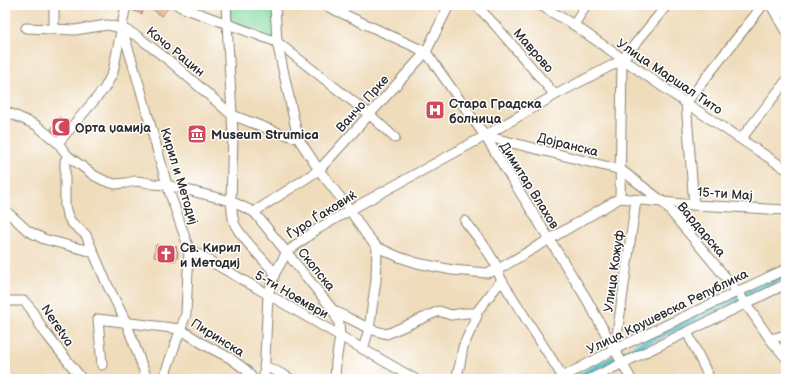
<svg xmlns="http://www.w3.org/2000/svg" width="791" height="384" viewBox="0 0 791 384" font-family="'Balsamiq Sans',sans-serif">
<rect width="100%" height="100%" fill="#fff"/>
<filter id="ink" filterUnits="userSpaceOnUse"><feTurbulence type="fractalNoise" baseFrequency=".025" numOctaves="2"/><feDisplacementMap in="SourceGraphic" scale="8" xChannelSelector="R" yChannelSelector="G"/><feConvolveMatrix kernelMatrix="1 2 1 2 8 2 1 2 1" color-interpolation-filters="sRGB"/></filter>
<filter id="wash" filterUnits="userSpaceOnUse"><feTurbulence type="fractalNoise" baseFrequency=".012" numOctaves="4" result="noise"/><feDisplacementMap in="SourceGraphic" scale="16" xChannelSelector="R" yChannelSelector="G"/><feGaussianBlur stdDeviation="0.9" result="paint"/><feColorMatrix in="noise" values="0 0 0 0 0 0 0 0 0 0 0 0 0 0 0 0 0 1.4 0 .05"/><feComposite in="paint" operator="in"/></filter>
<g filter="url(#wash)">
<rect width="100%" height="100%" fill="#efdcbb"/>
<polygon fill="#7bd59b" stroke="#538063" points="229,5 275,5 277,42 231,22"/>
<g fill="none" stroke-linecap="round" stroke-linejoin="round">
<polyline stroke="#58c4d1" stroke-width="7" points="575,379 656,337 786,275"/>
</g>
<g id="blocks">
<g fill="#eba476">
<polygon points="133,5 144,5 142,14 132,10"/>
<polygon points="148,5 169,5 170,6 161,16"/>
<polygon points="60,117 71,126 62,137 51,129"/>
<polygon points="156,245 164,247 165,245 177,247 176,250 178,251 177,258 175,258 175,261 162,259 162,258 154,257"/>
</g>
</g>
</g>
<g filter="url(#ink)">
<use href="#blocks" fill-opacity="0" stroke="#8d8473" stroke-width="1"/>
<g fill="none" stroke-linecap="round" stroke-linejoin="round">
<g stroke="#8d8473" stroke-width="11">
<g id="minor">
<polyline points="178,5 181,7 277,42 369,114 395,138"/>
<path d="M226,5L232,115L233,135L231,201C232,208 232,216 234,222C237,234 266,262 275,273"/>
<polyline points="275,5 277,42 298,138 319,170 350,210 365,233 377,247 399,257 417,263 452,270 487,273 497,270 620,198"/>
<polyline points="324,5 426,52 485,136 586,298 631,379"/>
<polyline points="476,5 496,26 555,95"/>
<polyline points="540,5 574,25 686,103 786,169"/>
<polyline points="771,5 786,32"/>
<polyline points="781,5 786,14"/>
<polyline points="574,25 586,5"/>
<polyline points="26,28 75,30 107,25 122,28 137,36 172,63 232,115 279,133 298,138"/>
<polyline points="122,28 141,91 167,185 189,249 186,314 167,368 164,379"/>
<polyline points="54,29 54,5"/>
<polyline points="622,60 620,198 694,205 786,210"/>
<path d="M5,111L36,125L58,143L68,156L72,159L95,176L105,181L115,184L126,183L135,181L144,182L153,184L167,185L231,201L254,212L333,310C345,317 358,322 369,329L363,349"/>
<polyline points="485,136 621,170 662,201 737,291 770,339 786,358"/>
<polyline points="741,139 786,81"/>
<polyline points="58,143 104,89 109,80 113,72 126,5"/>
<polyline points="68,156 65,161 65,206 67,214 71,222 86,235 107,284 126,322 147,379"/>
<polyline points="694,205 686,103 763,5"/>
<polyline points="5,210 28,231 44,239 93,252"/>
<polyline points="254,212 319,170 426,52 449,5"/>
<polyline points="465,221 483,244 495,263 497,270 502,281 563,377"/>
<polyline points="377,247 376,280 369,329 387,334 439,311 451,315 466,313 476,313 497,286 502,281"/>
<polyline points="189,249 415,379"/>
<polyline points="5,301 24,301 31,309 43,330 82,379"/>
<polyline points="333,310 339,323 340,337 336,361 335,379"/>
<polyline points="687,332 710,379"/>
<polyline points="770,339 786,335"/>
<polyline points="612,345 617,335 636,200"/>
<polyline points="102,365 98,319 180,329 205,345 230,358 246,370 253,379"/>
<polyline points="264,366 278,372 291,379"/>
<polyline points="264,379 268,295 275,273 287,252 316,230 350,210 485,136 555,95 622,60 667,5"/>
<polyline points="456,379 460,364 463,347 477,316 476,313"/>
<polyline points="559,379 615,349 786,269"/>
<polyline points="590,379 786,284"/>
</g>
</g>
<use href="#minor" stroke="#fff" stroke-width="9"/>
</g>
</g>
<defs>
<g id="hospital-square" transform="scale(1)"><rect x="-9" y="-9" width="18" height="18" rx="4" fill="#d1495b" stroke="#fff"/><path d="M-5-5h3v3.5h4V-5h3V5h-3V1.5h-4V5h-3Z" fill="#fff"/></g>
<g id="mosque-square" transform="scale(1)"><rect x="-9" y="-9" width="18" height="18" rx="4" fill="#d1495b" stroke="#fff"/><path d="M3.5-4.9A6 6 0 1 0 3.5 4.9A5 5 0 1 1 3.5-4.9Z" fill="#fff"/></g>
<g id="museum-square" transform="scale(1)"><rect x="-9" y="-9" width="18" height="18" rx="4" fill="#d1495b" stroke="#fff"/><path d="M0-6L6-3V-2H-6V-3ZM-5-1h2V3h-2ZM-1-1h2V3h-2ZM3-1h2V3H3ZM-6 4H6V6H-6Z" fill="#fff"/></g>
<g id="church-square" transform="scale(1)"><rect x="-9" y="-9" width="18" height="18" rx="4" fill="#d1495b" stroke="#fff"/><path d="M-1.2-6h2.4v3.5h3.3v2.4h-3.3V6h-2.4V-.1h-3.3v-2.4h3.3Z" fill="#fff"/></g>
</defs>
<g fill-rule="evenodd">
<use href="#hospital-square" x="435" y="110"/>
<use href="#mosque-square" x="61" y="127"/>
<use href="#museum-square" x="197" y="134"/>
<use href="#church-square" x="166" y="254"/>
</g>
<g text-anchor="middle" stroke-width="3" stroke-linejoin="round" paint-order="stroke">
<g font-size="13" fill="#2b2b2b" stroke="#fff">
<text transform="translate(534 50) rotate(49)" y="5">Маврово</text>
<text transform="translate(176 51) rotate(39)" y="5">Кочо Рацин</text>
<text transform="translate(670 76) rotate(34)" y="5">Улица Маршал Тито</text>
<text transform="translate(362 103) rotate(-48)" y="5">Ванчо Прке</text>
<text transform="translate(568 144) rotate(14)" y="5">Дојранска</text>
<text transform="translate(180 176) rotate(73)" y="5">Кирил и Методиј</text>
<text transform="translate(530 185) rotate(58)" y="5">Димитар Влахов</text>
<text transform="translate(725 193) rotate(4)" y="5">15-ти Мај</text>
<text transform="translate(321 214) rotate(-32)" y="5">Ѓуро Ѓаковиќ</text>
<text transform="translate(702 229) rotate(50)" y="5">Вардарска</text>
<text transform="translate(317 269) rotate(51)" y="5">Скопска</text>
<text transform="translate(613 271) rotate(-82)" y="5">Улица Кожуф</text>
<text transform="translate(292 294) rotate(30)" y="5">5-ти Ноември</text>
<text transform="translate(667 311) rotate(-26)" y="5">Улица Крушевска Република</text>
<text transform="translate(58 325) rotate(56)" y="5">Neretva</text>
<text transform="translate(218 337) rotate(32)" y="5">Пиринска</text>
</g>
<g font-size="13" font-weight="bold" fill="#2b2b2b" stroke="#fff" text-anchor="start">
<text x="449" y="108">Стара Градска<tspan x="449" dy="15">болница</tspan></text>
<text x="75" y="132">Орта џамија</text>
<text x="211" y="139">Museum Strumica</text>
<text x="180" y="252">Св. Кирил<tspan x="180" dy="15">и Методиј</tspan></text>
</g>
</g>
<rect width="791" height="384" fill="none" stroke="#fff" stroke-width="20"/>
</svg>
